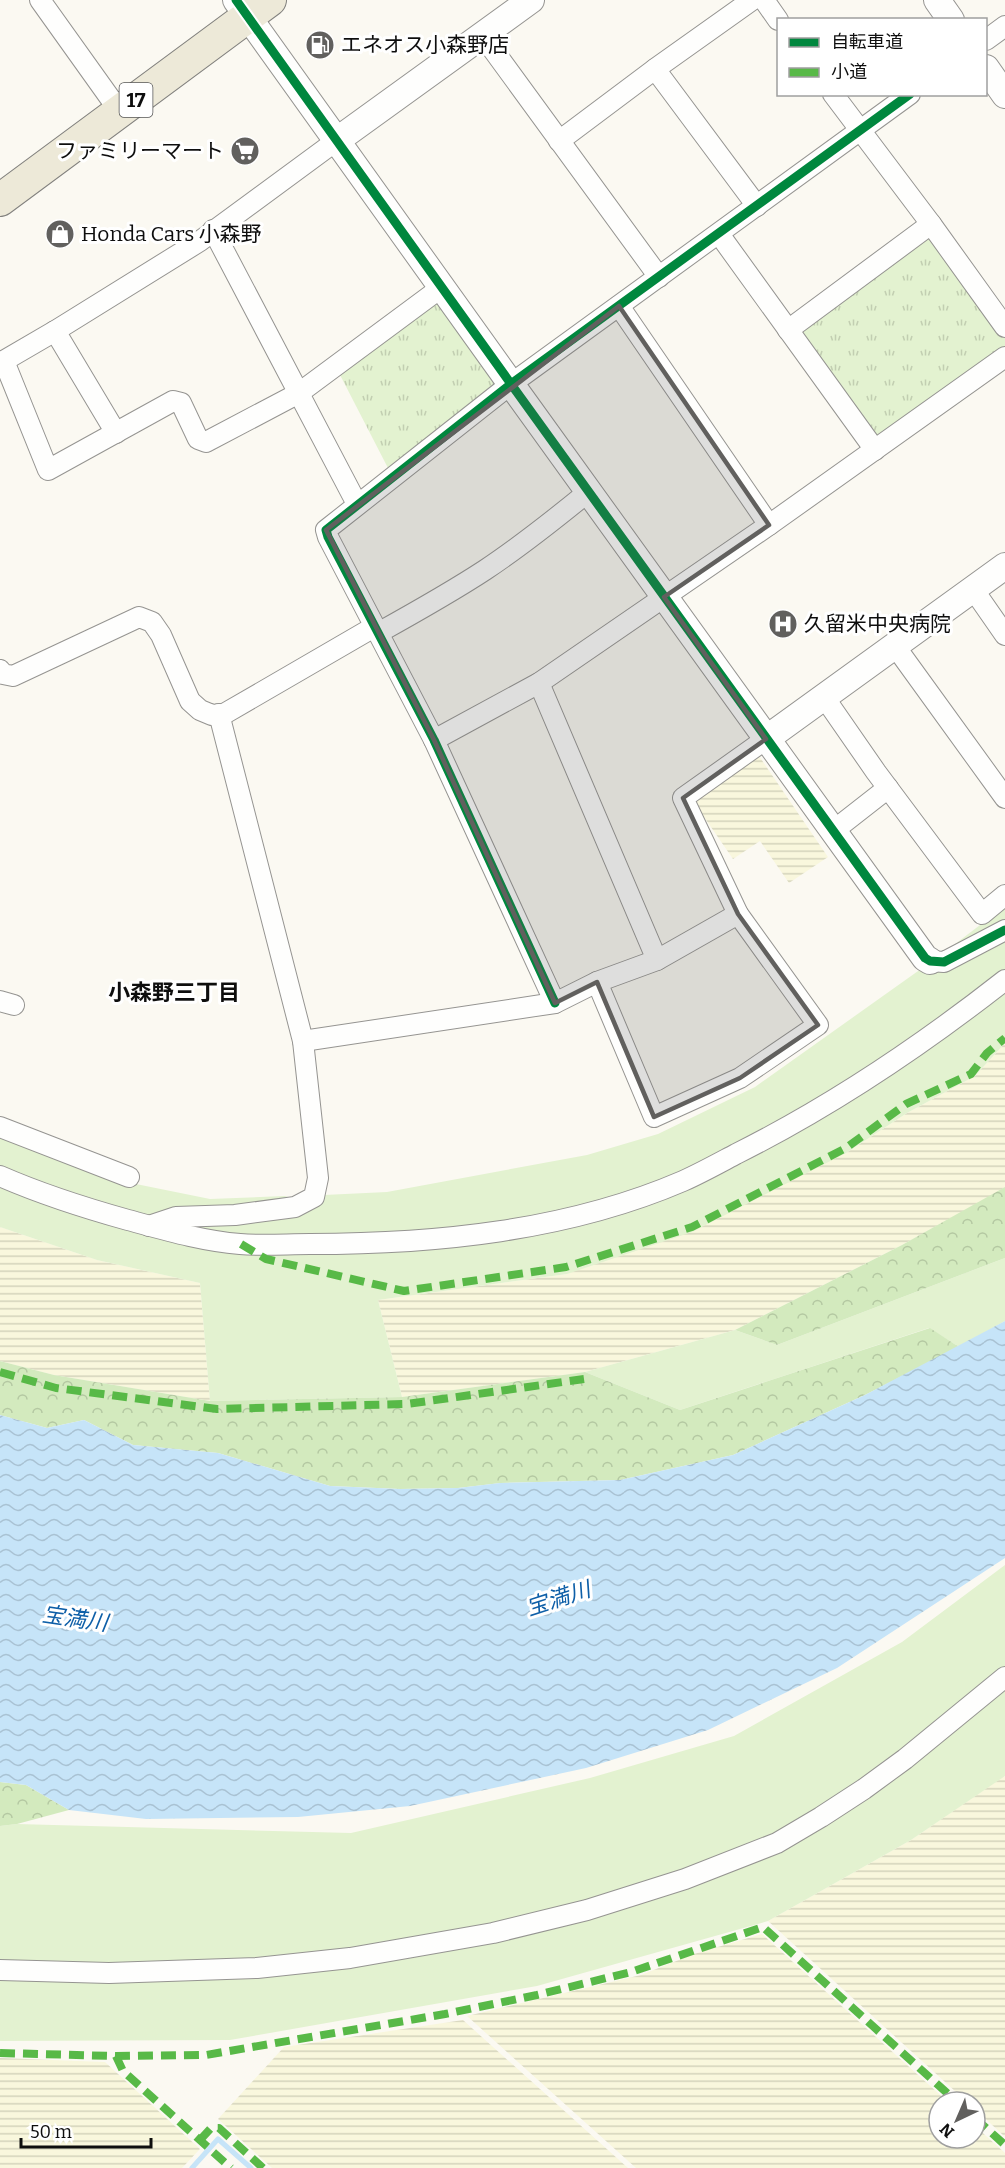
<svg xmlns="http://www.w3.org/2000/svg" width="1005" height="2168" viewBox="0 0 1005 2168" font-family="Bitter,'Noto Sans JP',serif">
<defs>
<pattern id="farmland-rules" width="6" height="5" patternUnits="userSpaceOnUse" patternTransform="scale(1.5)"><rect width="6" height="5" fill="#f9f7dd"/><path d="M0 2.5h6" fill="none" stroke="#d4d3bc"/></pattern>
<pattern id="forest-crowns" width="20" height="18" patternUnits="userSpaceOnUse" patternTransform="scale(1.5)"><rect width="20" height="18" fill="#d3eabe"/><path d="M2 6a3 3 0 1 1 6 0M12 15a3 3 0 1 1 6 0" fill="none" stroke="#b4c8a2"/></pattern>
<pattern id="park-tufts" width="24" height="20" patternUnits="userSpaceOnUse" patternTransform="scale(1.5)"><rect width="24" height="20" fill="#e3f2d0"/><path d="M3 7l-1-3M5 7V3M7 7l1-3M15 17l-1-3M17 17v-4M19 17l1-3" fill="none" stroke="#c2ceb1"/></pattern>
<pattern id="water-waves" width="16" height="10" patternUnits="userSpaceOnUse" patternTransform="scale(1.5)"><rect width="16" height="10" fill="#c6e4f8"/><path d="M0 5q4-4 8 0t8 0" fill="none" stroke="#a9c2d3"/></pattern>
</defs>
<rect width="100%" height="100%" fill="#fbf9f2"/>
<g fill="url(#farmland-rules)">
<polygon points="759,756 828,857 789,883 760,841 733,859 693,801"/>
<polygon points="1005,1043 1005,1187 996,1193 902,1245 735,1330 585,1372 402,1397 378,1300 567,1274 846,1153 907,1113 975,1076"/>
<polygon points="0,1227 97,1260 200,1283 210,1401 54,1375 0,1361"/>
<polygon points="1004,1776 1005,1777 1005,2137 975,2109 975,2102 967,2102 768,1921 911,1840"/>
<polygon points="762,1934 948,2102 939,2102 939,2138 975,2138 975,2126 1005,2153 1005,2168 636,2168 467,2016 641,1975 694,1954"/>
<polygon points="463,2020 628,2168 272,2168 218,2119 284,2047"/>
<polygon points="0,2058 105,2062 200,2149 182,2168 0,2168"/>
</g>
<g fill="#e3f2d0">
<polygon points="1005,906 1005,1043 975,1076 907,1113 846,1153 692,1232 567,1274 378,1300 402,1397 210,1401 200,1283 97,1260 0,1227 0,1134 131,1183 210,1199 285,1196 313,1206 324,1195 387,1192 587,1155 658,1134 755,1087 942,954"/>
<polygon points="1005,1258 1005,1321 959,1347 929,1328 680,1410 585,1372 735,1330 777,1345"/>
<polygon points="1005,1565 1005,1776 911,1840 768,1921 537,1986 230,2040 0,2041 0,1826 17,1824 351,1833 590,1778 734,1736 902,1642"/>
</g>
<g fill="url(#forest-crowns)">
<polygon points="1005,1187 1005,1258 777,1345 735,1330 902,1245"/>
<polygon points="930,1328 959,1347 865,1395 733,1455 620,1480 501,1483 458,1488 400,1489 330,1486 218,1453 133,1445 84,1420 47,1428 0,1415 0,1361 54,1375 210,1401 402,1397 585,1372 680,1410"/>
<polygon points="0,1782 26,1785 69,1810 17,1824 0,1826"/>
</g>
<g fill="url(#park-tufts)">
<polygon points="927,232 1005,336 1005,354 877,445 793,331"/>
<polygon points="440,295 504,384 389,470 338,371"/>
</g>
<polygon fill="url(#water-waves)" points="1005,1321 1005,1558 837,1668 708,1730 586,1768 410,1806 298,1817 146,1819 69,1810 26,1785 0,1782 0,1415 47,1428 84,1420 133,1445 218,1453 330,1486 400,1489 458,1488 500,1483 620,1480 733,1455 865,1395"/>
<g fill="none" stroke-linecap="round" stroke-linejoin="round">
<polyline stroke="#c6e4f8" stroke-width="5" points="192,2168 218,2139 251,2168"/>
<g stroke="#959491" stroke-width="22">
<g id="minor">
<polyline points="40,0 120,112"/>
<polyline points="764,0 778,20"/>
<polyline points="483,36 659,277"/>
<polyline points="986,40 1005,26"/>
<polyline points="655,69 757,206"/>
<polyline points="833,94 931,224 1005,327"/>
<polyline points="559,141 655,69 752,0"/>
<polyline points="213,230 357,504"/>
<polyline points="719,234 875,450"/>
<polyline points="619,306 769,525"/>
<polyline points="788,330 931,224"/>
<polyline points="55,331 116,433"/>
<polyline points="4,361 48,470 173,401 181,403 198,439 206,442 299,393 442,287"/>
<polyline points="0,363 55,331 200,241 336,141"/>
<polyline points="973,589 1005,635"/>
<path d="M378,633C414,613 450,593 485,570C521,546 555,519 588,492"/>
<polyline points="895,646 1005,798"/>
<polyline points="0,670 3,674 13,676 139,617 152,622 161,635 190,701 200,710 212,715 224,714 374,627"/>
<polyline points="539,683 657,960"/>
<polyline points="824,697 876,772 982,914 1005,895"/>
<polyline points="434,740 539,683 769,525 1005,357"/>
<polyline points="833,831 888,788"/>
<polyline points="930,961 944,962 1005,930"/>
<polyline points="597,982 654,1117 740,1078 818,1025 738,914 683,798 766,739"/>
<polyline points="0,1001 14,1005"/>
<polyline points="555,1003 434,740 328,537 326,530 511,384 910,94"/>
<polyline points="303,1041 555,1003 597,982 657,960 738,914"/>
<polyline points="0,1127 129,1177"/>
<path d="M0,1176C41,1194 85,1208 128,1220C165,1230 202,1241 240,1244C263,1246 287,1244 310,1244C435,1244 567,1231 683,1181C701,1173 719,1163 736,1154C832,1106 921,1046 1005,980"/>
<polyline points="149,1226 176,1217 235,1215 295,1207 314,1197 318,1178 303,1041 219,714"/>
<polyline points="0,1970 109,1973 257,1968 350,1958 493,1933 587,1910 685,1879 777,1843 821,1817 864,1789 905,1759 1005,1677"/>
</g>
</g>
<g stroke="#959491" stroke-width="28">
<g id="tertiary">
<polyline points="236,0 511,384 925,958 930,961"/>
<polyline points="937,0 951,20"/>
<polyline points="986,68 1005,95"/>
<polyline points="336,141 531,0"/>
<polyline points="766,739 1005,566"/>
</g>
</g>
<g stroke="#82817e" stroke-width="34">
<polyline id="primary" points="0,200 270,0"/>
</g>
<use href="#minor" stroke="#fefefd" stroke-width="20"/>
<use href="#tertiary" stroke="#fefefd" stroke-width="26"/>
<use href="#primary" stroke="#ede9d8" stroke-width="32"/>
<g stroke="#58b947" stroke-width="8" stroke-dasharray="15 8" stroke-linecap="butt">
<polyline points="241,1244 266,1259 404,1291 566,1267 692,1227 846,1148 906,1104 971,1074 987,1053 1005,1038"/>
<polyline points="0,1372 56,1388 217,1409 407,1404 584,1379"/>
<polyline points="0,2053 116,2056 206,2055 445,2014 537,1995 631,1972 763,1927 957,2102"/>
<polyline points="116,2056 123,2071 231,2168"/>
<polyline points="975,2118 1005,2145"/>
<polyline points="200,2140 211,2128 219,2128 263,2168"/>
</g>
<g stroke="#fff" stroke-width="13">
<g id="cycleway">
<polyline points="236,0 511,384 925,958 930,961 944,962 1005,930"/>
<polyline points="555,1003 434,740 328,537 326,530 511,384 910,94"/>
</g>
</g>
<use href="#cycleway" stroke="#00873e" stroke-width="9"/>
</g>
<path fill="#61605e" fill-opacity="0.2" stroke="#61605e" stroke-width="4.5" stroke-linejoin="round" d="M619,306L769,525L664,597L766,739L683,798L738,914L818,1025L740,1078L654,1117L597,982L555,1003L434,740L326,530Z"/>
<defs>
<g id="fuel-disc" transform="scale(1.5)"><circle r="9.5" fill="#61605e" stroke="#fff"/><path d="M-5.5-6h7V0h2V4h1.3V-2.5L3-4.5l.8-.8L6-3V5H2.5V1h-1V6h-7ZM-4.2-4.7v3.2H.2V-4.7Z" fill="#fff"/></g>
<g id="supermarket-disc" transform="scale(1.5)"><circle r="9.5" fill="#61605e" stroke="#fff"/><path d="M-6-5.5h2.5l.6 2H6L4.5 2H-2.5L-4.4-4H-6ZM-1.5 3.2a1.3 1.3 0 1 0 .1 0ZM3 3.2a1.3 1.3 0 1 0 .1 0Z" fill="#fff"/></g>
<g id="shop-disc" transform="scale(1.5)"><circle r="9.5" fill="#61605e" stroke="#fff"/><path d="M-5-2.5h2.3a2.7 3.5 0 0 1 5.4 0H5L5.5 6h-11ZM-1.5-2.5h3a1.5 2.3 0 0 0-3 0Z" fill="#fff"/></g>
<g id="hospital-disc" transform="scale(1.5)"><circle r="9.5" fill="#61605e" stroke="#fff"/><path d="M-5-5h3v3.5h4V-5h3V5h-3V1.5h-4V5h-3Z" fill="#fff"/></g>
</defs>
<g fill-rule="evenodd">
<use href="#fuel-disc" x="320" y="45"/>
<use href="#supermarket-disc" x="245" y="151"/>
<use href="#shop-disc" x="60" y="234"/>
<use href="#hospital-disc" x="783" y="624"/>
</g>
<g text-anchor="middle" stroke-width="6" stroke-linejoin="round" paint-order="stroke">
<rect fill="#fff" stroke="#565656" stroke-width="1.5" x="119.5" y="83" width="33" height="34" rx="4.5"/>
<g font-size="20" font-weight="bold" fill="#0e0e0e">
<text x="136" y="107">17</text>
</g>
<g font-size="21" fill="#0e0e0e" stroke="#fff" text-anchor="start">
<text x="341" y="52">エネオス小森野店</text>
<text x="224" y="158" text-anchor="end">ファミリーマート</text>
<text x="81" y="241">Honda Cars 小森野</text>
<text x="804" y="631">久留米中央病院</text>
</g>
<g font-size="22" font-weight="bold" fill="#0e0e0e" stroke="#fff">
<text x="174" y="1000">小森野三丁目</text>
</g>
<g font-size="22" font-style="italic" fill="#0e5fa8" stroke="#fff">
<text transform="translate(558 1598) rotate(-18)" y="8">宝満川</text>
<text transform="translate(75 1618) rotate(8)" y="8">宝満川</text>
</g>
</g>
<rect x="777" y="18" width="210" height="78" fill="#ffffff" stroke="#9f9f9f" stroke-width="1.5"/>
<rect x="789" y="38" width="30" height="9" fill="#00873e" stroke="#9f9f9f" stroke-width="1.5"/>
<text x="831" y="48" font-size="18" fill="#0e0e0e">自転車道</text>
<rect x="789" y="68" width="30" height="9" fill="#58b947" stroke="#9f9f9f" stroke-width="1.5"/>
<text x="831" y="78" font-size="18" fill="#0e0e0e">小道</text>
<g transform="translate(957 2120) rotate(224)"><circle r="28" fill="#ffffff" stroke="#9f9f9f" stroke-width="1.5"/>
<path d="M0-4.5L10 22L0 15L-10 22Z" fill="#61605e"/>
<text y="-9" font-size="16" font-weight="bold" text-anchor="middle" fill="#0e0e0e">N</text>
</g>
<path d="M21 2138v9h130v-9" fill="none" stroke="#0e0e0e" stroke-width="3"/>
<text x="30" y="2138" font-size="18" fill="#0e0e0e" stroke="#ffffff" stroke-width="4.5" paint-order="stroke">50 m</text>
</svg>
